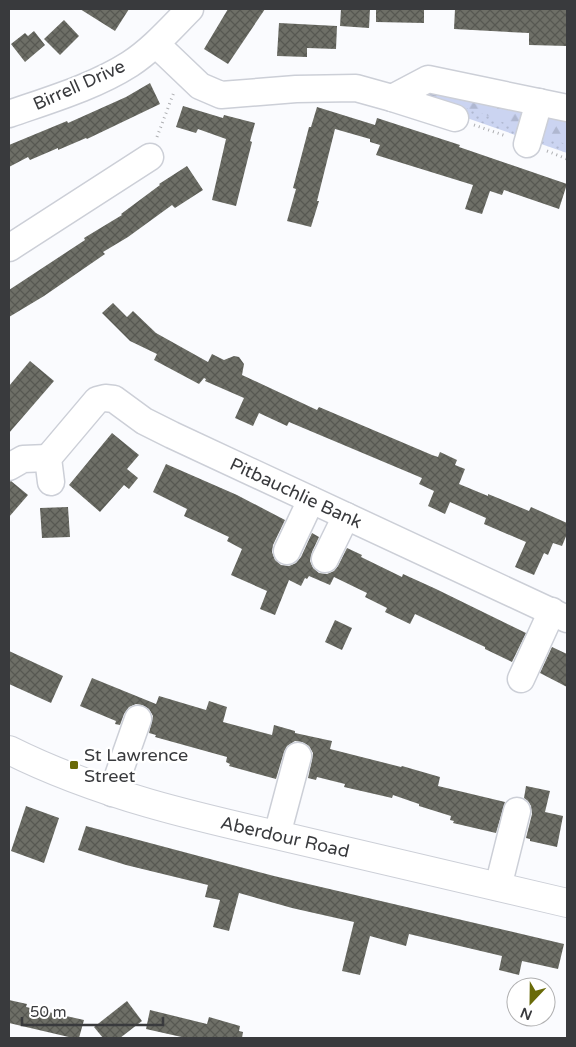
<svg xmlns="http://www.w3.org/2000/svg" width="576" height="1047" viewBox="0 0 576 1047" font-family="'Varela Round',sans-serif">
<defs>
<pattern id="grass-dots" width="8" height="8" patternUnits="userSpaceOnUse" patternTransform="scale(1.25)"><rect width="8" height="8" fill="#cbd4f1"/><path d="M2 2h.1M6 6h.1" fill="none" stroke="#afb7d0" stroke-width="1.8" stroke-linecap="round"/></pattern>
<pattern id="forest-firs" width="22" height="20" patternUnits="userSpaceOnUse" patternTransform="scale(1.25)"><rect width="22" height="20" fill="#cbd4f1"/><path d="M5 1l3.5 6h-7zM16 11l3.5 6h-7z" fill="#afb7d0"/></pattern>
<pattern id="building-cross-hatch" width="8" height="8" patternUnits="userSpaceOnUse" patternTransform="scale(1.25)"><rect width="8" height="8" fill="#6e6f67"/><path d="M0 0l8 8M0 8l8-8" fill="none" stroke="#575852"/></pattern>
</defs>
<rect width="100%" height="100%" fill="#fafbfe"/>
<polygon fill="url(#grass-dots)" points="427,85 567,114 567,153 421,102"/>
<polygon fill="url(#forest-firs)" points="427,85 567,114 567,144 538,137 481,113 430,96"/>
<g fill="url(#building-cross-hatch)">
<polygon points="80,9 129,9 115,31"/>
<polygon points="228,9 265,9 228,64 204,49"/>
<polygon points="341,9 370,9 369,28 340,26"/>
<polygon points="376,9 424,9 424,23 376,22"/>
<polygon points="455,9 567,9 567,46 529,45 529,33 454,29"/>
<polygon points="64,20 79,36 60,55 44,39"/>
<polygon points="279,23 337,26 336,49 307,48 307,57 277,56"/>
<polygon points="34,31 45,45 25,62 11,44 25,33 28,36"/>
<polygon points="150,83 160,104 87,139 86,138 58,150 58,148 30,160 28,157 9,167 9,145 67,121 68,123 126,97"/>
<polygon points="183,106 223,118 224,115 255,123 250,141 252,142 236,206 212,200 226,139 198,129 196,133 176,127"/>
<polygon points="317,107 375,125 377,118 460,145 459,147 567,184 559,209 504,190 502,195 490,191 482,214 465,209 473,185 376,155 380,145 370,142 370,139 335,129 317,201 319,201 311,227 287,221 296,189 293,188 309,127 311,127"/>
<polygon points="187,166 203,190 175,208 172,205 128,237 103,252 105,254 44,296 9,317 9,290 85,240 84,238 122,215 121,214 160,185 159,184"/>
<polygon points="113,303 127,317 133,311 156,333 208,362 212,354 224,360 234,356 239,357 244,364 242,375 317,410 319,407 432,455 438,457 440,452 457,460 455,465 465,469 459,484 488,496 488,494 529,511 531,507 567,523 567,534 562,546 553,543 548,555 544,553 534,575 515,567 526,542 484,524 486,518 450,502 445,514 428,506 434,491 419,484 422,478 289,422 287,426 259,413 253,426 235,418 244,398 205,381 206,379 204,378 199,384 154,360 157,354 130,341 102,313"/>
<polygon points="30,361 54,381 9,433 9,386"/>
<polygon points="112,433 139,455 127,469 138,478 129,489 124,485 100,512 69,485"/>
<polygon points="166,464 237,495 285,520 273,545 272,552 275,560 281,565 289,566 296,563 301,557 312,533 319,537 312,552 310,561 313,568 319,573 327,574 334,571 338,566 347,548 362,555 361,557 402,577 403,574 436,589 526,633 512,662 485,649 485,647 415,614 410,624 385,612 387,608 365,597 367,593 334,577 330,585 309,576 307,579 305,578 301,586 289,580 275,615 260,609 267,591 231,575 242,549 227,541 229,537 184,516 187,509 153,492"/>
<polygon points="11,481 28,495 9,517 9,482"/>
<polygon points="68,507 70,537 42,538 40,508"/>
<polygon points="335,620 352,628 342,650 325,642"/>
<polygon points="552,647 567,654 567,687 540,673"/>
<polygon points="9,651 63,676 51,703 9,684"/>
<polygon points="92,678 156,704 159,696 206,710 209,701 227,707 223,722 272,735 274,725 295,731 295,733 332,741 330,749 401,767 402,766 440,777 438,786 505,802 496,833 453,823 454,821 450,820 451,816 419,806 419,804 393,795 392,798 344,787 345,784 317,777 316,780 308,778 312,760 313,753 309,746 302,742 295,741 287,746 284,752 276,779 229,766 230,764 226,762 227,757 155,737 156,735 149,733 153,716 149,709 142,705 136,704 129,707 124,714 120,725 115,724 116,721 80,706"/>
<polygon points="526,786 550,791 545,812 563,816 557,847 530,841 530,839 526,838 532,814 531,806 528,801 524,798"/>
<polygon points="26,806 59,818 44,863 11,851"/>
<polygon points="86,826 274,876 564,944 558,969 522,961 519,975 499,970 502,956 409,934 406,946 370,936 360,975 342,971 354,922 292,908 239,893 229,931 213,927 220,900 205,897 208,885 126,865 78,850"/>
<polygon points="9,1000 27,1004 26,1007 84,1020 79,1038 73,1038 9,1023"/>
<polygon points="127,1001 142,1021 120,1038 103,1038 94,1027"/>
<polygon points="150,1010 207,1024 209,1017 240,1026 239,1031 243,1032 242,1038 186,1038 146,1029"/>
</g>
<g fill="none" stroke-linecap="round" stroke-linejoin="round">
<g stroke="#cccfd7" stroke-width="29">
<g id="minor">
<polyline points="156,44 200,86 221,95 296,89 356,88 392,98 455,118"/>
<polyline points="392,98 428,79 567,108"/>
<path d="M9,114C49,100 94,87 130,64C153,49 171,28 190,9"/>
<polyline points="527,144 539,102"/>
<polyline points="9,248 150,157"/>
<polyline points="9,467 23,459 48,458"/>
<polyline points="51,482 48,458 97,400 105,398 114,399 144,421 172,435 567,619"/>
<polyline points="287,551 311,500"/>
<polyline points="325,559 346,516"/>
<polyline points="521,679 552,611"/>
<polyline points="112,793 138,719"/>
<polyline points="277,835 298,756"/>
<polyline points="498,887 517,811"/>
</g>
</g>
<g stroke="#cccfd7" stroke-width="30">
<path id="major" d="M9,750C99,795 196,817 294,839C385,861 476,882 567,903"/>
</g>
<g stroke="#adaeb1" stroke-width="3" stroke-dasharray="1 4" stroke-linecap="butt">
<polyline points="474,125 506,136"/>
<polyline points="157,137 174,92"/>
<polyline points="547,151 567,159"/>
</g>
<use href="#minor" stroke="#fff" stroke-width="26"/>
<use href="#major" stroke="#fff" stroke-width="28"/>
</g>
<rect fill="#696a08" stroke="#fff" stroke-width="2" x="69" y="760" width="10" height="10" rx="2.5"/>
<g text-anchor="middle" stroke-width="5" stroke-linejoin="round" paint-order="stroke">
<g font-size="18" fill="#393a3d" stroke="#fff">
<text transform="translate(79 85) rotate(-24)" y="6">Birrell Drive</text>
<text transform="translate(296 493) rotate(25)" y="6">Pitbauchlie Bank</text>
<text transform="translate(285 837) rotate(13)" y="6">Aberdour Road</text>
</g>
<g font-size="18" fill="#393a3d" stroke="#fff" text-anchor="start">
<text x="84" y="761">St Lawrence<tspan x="84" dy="21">Street</tspan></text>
</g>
</g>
<rect width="576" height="1047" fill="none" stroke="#393a3d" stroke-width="20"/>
<g transform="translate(531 1002) rotate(202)"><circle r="24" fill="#ffffff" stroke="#b0b0b1"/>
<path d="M0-4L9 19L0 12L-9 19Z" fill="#696a08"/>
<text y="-8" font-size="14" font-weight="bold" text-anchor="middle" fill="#393a3d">N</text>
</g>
<path d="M22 1017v8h141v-8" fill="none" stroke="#393a3d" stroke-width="2.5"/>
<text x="30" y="1017" font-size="15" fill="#393a3d" stroke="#ffffff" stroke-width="4" paint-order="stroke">50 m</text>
</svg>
